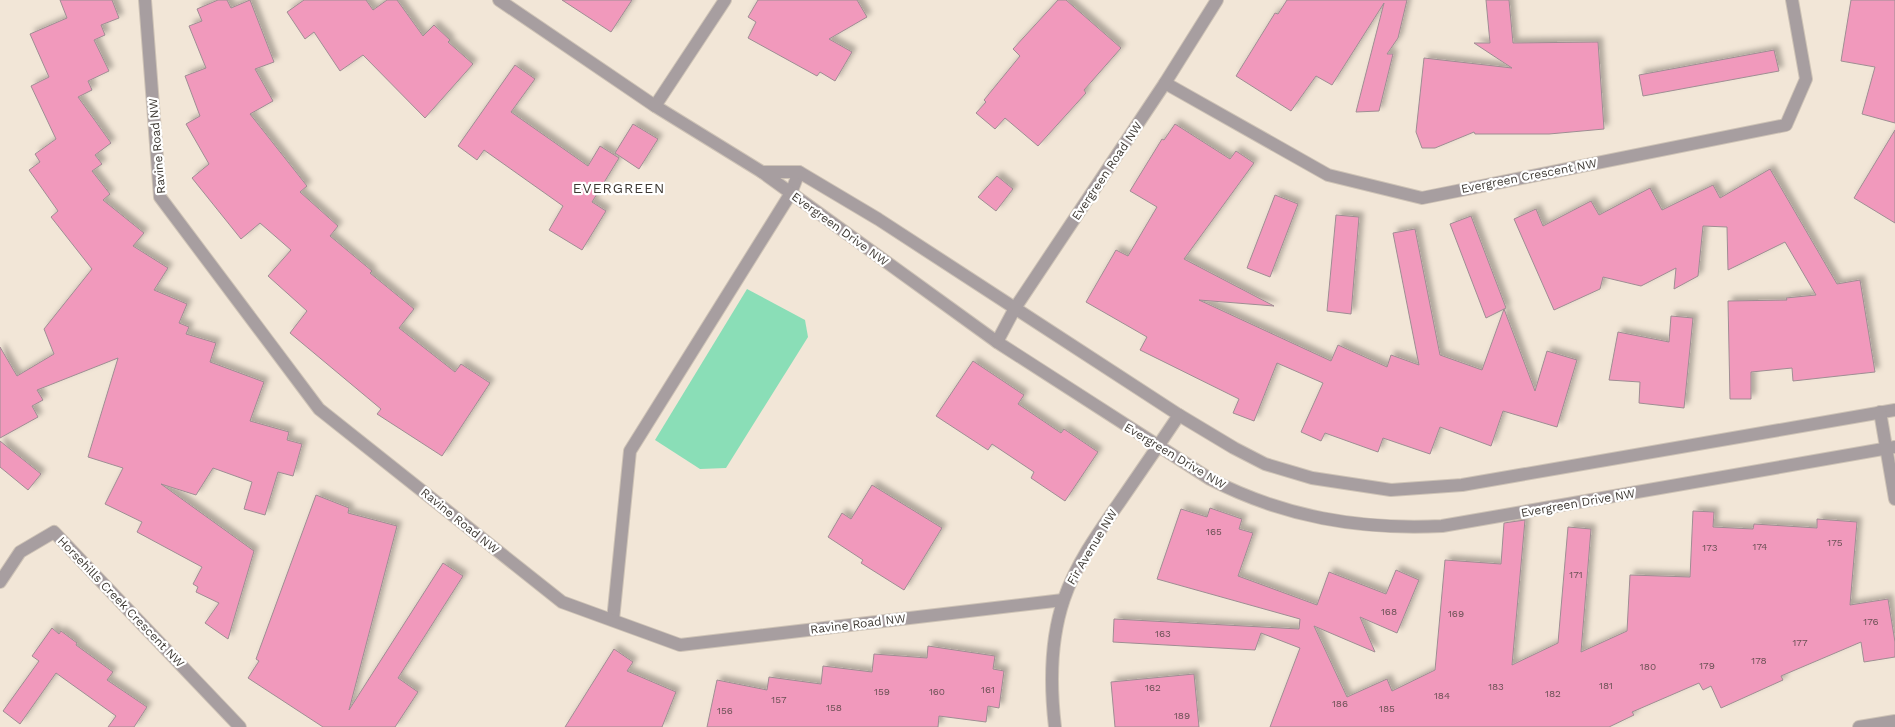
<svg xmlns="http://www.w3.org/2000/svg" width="1895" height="727" viewBox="0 0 1895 727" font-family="'Work Sans',sans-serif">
<defs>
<filter id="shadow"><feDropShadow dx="4.5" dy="-4.5" stdDeviation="2.5" flood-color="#0004"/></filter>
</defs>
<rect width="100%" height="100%" fill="#f2e6d7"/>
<polygon fill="#8adeb7" points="747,289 805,320 808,337 726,468 700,469 655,440"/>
<g fill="#f199bc" stroke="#9f8d93" filter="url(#shadow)">
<polygon points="60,0 112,0 119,18 101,25 105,35 94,40 109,71 88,81 92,90 78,97 111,143 95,155 102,164 92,171 110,194 103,200 144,233 133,246 168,268 154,290 187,304 179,323 189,327 186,334 216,343 210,362 264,382 250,421 289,432 287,440 302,444 293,476 278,472 265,515 244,509 252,482 213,468 196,495 161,484 254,551 228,639 205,623 219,603 196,592 198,587 193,584 202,567 137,532 142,522 105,504 123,468 88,457 118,358 37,390 43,400 32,406 38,417 0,438 0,347 17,376 54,354 44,329 92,269 51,217 58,211 29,170 40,162 35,154 56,139 31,86 49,77 30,34 67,18"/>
<polygon points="218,0 227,0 231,8 250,0 274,62 255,69 273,101 250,114 307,186 300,192 338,226 330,236 372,271 370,273 414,309 399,328 455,372 461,364 490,383 442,456 377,414 381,409 290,333 307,311 268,276 291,250 260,223 241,239 192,178 209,164 186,124 200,116 185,76 206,68 189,26 202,21 197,9"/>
<polygon points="304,0 366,0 373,10 387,0 397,0 423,36 434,25 450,40 448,42 473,64 425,118 363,55 340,71 314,32 305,39 287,12"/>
<polygon points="562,0 632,0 611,32"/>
<polygon points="758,0 857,0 867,17 829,39 852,52 835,81 820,72 817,76 748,38 756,22 748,17"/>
<polygon points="1058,0 1066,0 1121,48 1084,90 1086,93 1038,146 1005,118 995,129 976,113 986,102 984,100 1020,56 1013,49"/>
<polygon points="1287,0 1407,0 1398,38 1387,54 1393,54 1379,111 1356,112 1384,3 1332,85 1316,76 1291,111 1236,76 1275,13 1278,14"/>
<polygon points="1486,0 1509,0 1513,43 1598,42 1604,129 1549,134 1475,134 1474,132 1435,148 1422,148 1416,132 1424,58 1512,68 1474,43 1490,43"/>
<polygon points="1851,0 1895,0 1895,123 1862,114 1875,67 1841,61"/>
<polygon points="1774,50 1779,71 1643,96 1639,75"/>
<polygon points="515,65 535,79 511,112 588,166 600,146 619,158 592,202 606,211 582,250 549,230 563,206 484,150 477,160 458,146"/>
<polygon points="633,124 658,139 639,169 615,153"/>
<polygon points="1175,124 1230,159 1236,151 1254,163 1184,259 1274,306 1199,300 1331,361 1338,345 1387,367 1391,355 1419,365 1393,233 1415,229 1440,355 1482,370 1504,309 1486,318 1450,224 1471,216 1506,308 1504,309 1535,391 1547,351 1577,360 1557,427 1503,411 1491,446 1440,427 1430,454 1383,438 1378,452 1325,433 1321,441 1301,432 1323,383 1277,363 1254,421 1233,413 1239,399 1140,350 1147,337 1086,302 1116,250 1128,256 1157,207 1130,191 1162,139 1164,140"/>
<polygon points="1895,130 1895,223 1854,198"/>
<polygon points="1770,169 1837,284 1860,280 1875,372 1793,381 1792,368 1751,372 1751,399 1730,399 1728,301 1787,300 1786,298 1816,295 1785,242 1728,270 1727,227 1703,226 1698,276 1674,289 1676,268 1641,286 1603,277 1600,289 1554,310 1514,219 1536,209 1543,226 1591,201 1599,215 1650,188 1662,210 1713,185 1720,198"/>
<polygon points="997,176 1013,189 996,211 978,197"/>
<polygon points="1275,195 1298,204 1270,277 1247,268"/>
<polygon points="1336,215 1359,217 1351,314 1327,311"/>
<polygon points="1671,316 1693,318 1684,408 1639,403 1640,382 1609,380 1618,332 1669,342"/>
<polygon points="973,361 1024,395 1018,404 1061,433 1064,429 1098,452 1065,501 1031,478 1034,472 992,444 988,450 936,416"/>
<polygon points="0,441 41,474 28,490 0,467"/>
<polygon points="872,485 942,528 904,590 861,563 863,560 828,537 842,513 851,519"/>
<polygon points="316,495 349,508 348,513 397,526 349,710 443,563 463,576 398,678 418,692 395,727 323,727 248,678 259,661 256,659"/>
<polygon points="1210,508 1242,519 1239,529 1253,533 1238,576 1317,605 1329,572 1386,594 1396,570 1419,580 1397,633 1360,617 1375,652 1314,626 1347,697 1387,679 1392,691 1435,670 1445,560 1501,564 1504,523 1525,520 1512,665 1558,643 1568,527 1591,529 1581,652 1627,631 1630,575 1690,577 1693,511 1714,512 1713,527 1753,529 1754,524 1817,528 1817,519 1857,522 1850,605 1888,599 1895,642 1895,657 1864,662 1861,642 1781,676 1783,680 1721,708 1711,686 1703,690 1699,683 1632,712 1634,715 1609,727 1270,727 1300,648 1261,633 1255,650 1113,642 1114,619 1299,629 1300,619 1157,579 1181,509 1207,517"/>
<polygon points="52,628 59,634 61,631 77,643 76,645 113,672 107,680 147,707 134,727 108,727 116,716 56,673 20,724 3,711 39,661 32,656"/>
<polygon points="928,646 995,656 993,669 1004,671 999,708 988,706 986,722 939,716 938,727 707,727 717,680 767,690 769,677 821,684 823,666 872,672 874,654 927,658"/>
<polygon points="614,649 633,662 627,671 676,692 662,727 565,727"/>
<polygon points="1194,674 1199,727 1115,727 1111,682"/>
</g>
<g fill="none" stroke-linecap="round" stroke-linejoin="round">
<g stroke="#cec3b6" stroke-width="14">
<polyline id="lane" points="613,620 630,451 791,193 799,172"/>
</g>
<g stroke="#cec3b6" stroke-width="14">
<g id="street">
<polyline points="145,0 160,197 319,409 562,602 680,645 1063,600"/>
<path d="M499,0L655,106L762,172L997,342L1210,479C1284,517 1359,530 1442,526L1895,447"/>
<polyline points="1165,83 1328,175 1422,198 1786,125 1806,79 1792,0"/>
<polyline points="655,106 725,0"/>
<polyline points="762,172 799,172 878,219 1179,415 1234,448 1265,464 1312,478 1391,490 1462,485 1895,410"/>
<polyline points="997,342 1015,308 1165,83 1217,0"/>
<polyline points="1880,412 1895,499"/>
<polyline points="0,582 20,552 54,532 240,727"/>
<path d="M1055,727C1050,685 1050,640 1064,599C1076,564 1098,533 1119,503C1139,474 1159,445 1179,415"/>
<polyline points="1859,727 1895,721"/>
</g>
</g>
<use href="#lane" stroke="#a79ea0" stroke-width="12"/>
<use href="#street" stroke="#a79ea0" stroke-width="12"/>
</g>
<g text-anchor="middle" stroke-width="4.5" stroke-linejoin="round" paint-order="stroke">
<g font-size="10" fill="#6b5155">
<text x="1214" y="535">165</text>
<text x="1835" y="546">175</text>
<text x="1760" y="550">174</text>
<text x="1710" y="551">173</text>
<text x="1576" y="578">171</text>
<text x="1389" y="615">168</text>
<text x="1456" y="617">169</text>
<text x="1871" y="625">176</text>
<text x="1163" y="637">163</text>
<text x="1800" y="646">177</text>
<text x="1759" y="664">178</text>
<text x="1707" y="669">179</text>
<text x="1648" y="670">180</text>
<text x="1606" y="689">181</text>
<text x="1496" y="690">183</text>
<text x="1153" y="691">162</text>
<text x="988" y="693">161</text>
<text x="882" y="695">159</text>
<text x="937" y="695">160</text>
<text x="1553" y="697">182</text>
<text x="1442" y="699">184</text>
<text x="779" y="703">157</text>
<text x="1340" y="707">186</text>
<text x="834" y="711">158</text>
<text x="1387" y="712">185</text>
<text x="725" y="714">156</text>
<text x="1182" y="719">189</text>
</g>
<g font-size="12" fill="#3e3933" stroke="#fff">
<text transform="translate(157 146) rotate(-95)" y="4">Ravine Road NW</text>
<text transform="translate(1107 171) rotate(-56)" y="4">Evergreen Road NW</text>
<text transform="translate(1529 176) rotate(-11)" y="4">Evergreen Crescent NW</text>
<text transform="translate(840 229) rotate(36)" y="4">Evergreen Drive NW</text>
<text transform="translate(1175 456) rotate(31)" y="4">Evergreen Drive NW</text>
<text transform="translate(1578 503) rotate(-10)" y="4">Evergreen Drive NW</text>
<text transform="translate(460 521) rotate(39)" y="4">Ravine Road NW</text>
<text transform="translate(1092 547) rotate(-59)" y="4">Fir Avenue NW</text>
<text transform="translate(121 602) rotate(46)" y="4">Horsehills Creek Crescent NW</text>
<text transform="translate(858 624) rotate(-7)" y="4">Ravine Road NW</text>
</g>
<g font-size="14" letter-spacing="1" fill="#3e3933" stroke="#fff">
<text x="619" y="193">EVERGREEN</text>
</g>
</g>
</svg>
